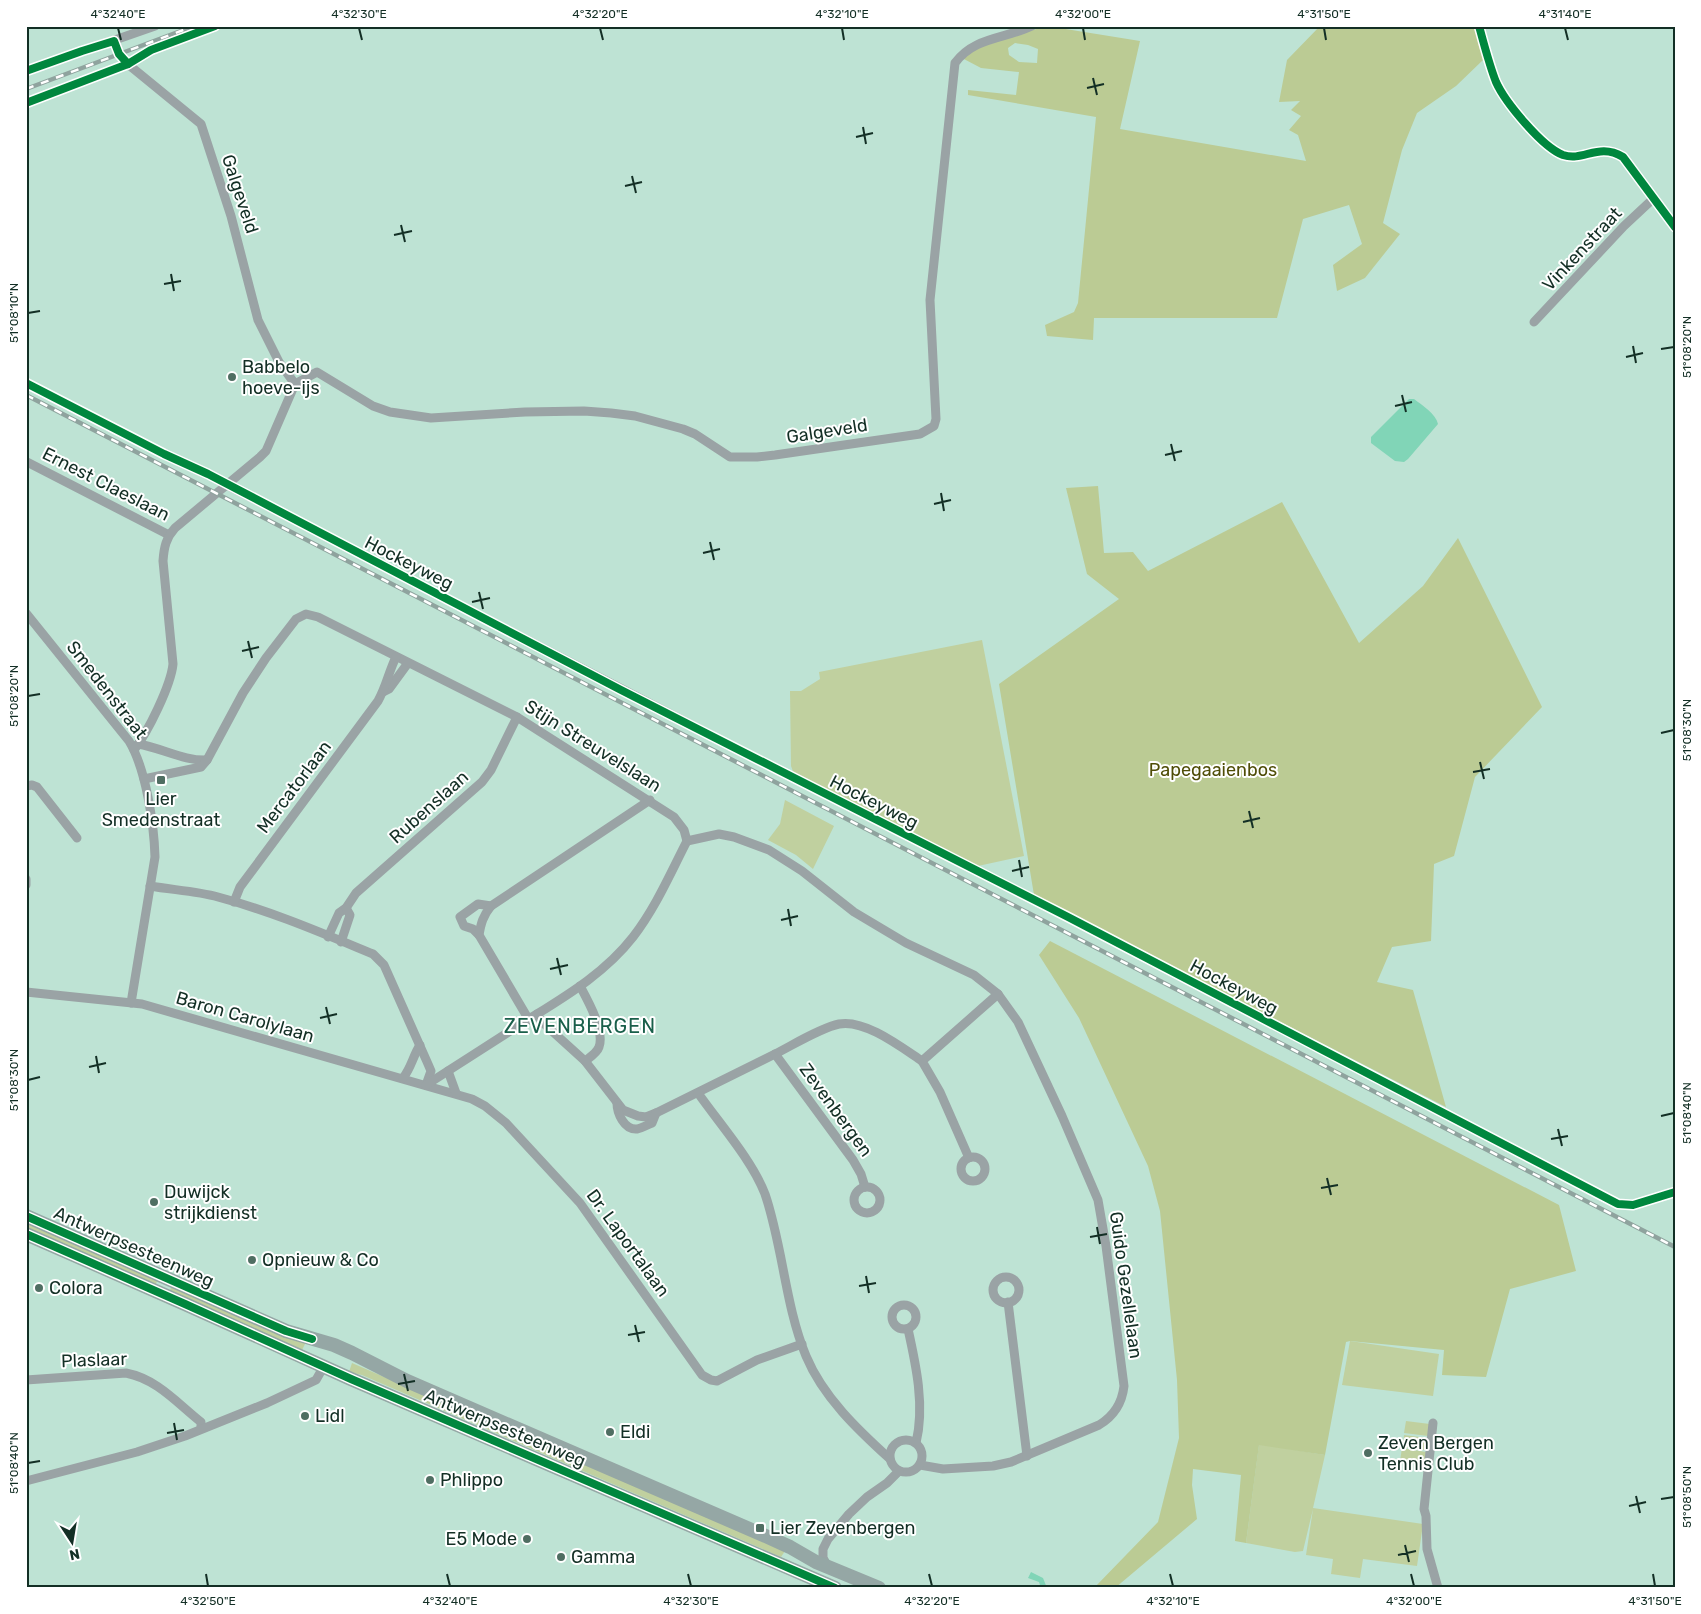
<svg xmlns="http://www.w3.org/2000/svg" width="1701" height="1614" viewBox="0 0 1701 1614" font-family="Rubik,sans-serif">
<rect width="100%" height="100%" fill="#bee3d4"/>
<g fill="#c0d09f">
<polygon points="982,640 1024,856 978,866 844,798 843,796 842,799 794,774 791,766 790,691 801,691 820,679 819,672"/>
<polygon points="785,800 834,826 813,869 796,855 768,840 780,824"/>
<polygon points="26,1221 158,1279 155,1286 26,1229"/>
<polygon points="172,1286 306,1342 302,1350 169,1292"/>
<polygon points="1350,1341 1439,1354 1433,1396 1342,1385"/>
<polygon points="352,1363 785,1551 781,1557 362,1375 349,1372"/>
<polygon points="1406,1421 1430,1424 1428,1436 1404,1433"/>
<polygon points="1404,1435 1428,1438 1426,1450 1403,1447"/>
<polygon points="1259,1444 1325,1455 1313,1508 1423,1524 1417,1566 1363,1559 1360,1578 1331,1574 1333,1559 1306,1555 1313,1509 1303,1551 1295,1552 1246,1543"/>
<polygon points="1402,1448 1426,1452 1424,1464 1400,1461"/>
</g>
<g fill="#bbcb94" fill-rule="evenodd">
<path d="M1047,26L1140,41L1120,129L1306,161L1298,135L1289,130L1301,116L1291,110L1300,101L1279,102L1287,60L1320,26H1475L1483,60L1456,86L1417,113L1402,150L1383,223L1400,234L1365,278L1337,291L1333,265L1362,244L1349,205L1303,219L1277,318H1094L1093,340L1047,336L1045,325L1074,312L1078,303L1096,117L968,95V90L1016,95L1019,72L981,68L962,58L984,44ZM1015,43L1028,45L1038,49L1037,63L1019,62L1009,55L1008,48Z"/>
<polygon points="1098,486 1104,553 1133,552 1148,571 1282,502 1359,643 1423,586 1458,538 1542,707 1475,777 1454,856 1434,864 1431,941 1392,947 1377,982 1413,990 1446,1107 1034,895 999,684 1119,599 1087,574 1066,488"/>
<polygon points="1050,941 1559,1205 1576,1271 1510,1289 1486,1377 1442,1375 1444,1350 1350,1341 1346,1342 1325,1455 1259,1445 1246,1543 1235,1541 1241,1475 1193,1469 1192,1485 1197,1519 1115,1588 1094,1588 1158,1522 1179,1438 1177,1380 1160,1211 1148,1166 1079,1018 1039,955"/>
</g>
<g fill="#81d5b7">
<path d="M1409,399H1414C1422,405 1436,414 1438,424L1408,459L1404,462L1395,461L1371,443V437Z"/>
<polygon points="1031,1572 1043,1578 1047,1588 1041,1588 1039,1582 1028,1578"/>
</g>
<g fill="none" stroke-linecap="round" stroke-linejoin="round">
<g stroke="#9aa3a5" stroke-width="9">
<path d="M1479,26C1484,44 1489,64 1496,82C1505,102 1542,147 1563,155C1584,162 1598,142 1623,157L1675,227"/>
<polyline points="114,41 119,54 124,61 201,124 231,216 258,320 279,362 295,384"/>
<polyline points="26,71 155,26"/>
<polyline points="1534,322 1624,226 1654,198"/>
<polyline points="27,462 169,535"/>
<polyline points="227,485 711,735"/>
<path d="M26,613L129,741C146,769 154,824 155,857L131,1003"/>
<polyline points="383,692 389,689 408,663"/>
<path d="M138,744C162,748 184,761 207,760"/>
<path d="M134,750C148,732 171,685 173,664L163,561C164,547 166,538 175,528L260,457L266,451L295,384L317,372L373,406L390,412L431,418L525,412L584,411L611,413L635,416L683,429L695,434L730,457H757L775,455L920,434L934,426L936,419L930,300L955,63C974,37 1004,39 1032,26"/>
<polyline points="783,772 1068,917 1618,1204 1633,1205 1675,1192"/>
<polyline points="144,779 201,767 207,760 243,693 266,658 296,619 306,614 318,617 517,717 674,817 684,830 687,841"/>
<polyline points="26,786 32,785 37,787 77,838"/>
<path d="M687,841L719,834L734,837L769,850L802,871L854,912L906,943L974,975L998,994L1018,1022L1062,1116L1098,1200L1106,1246L1124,1386C1122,1404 1114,1416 1099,1425L1011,1462L993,1466L943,1469L920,1465"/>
<polyline points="26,879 26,885"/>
<path d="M150,886C173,890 197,891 218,897C271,911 322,933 373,954L384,965L428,1064L431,1071L426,1085"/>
<path d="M234,902L240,887L378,701C386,687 389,671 396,657"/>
<polyline points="479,935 473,929 464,926 460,917 478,904 491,906"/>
<polyline points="328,937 339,913 346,908 356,893 482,782 491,770 517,717"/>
<polyline points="341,942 350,915 346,908"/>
<path d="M580,986C588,1001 605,1031 599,1047C597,1053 590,1057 585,1061"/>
<polyline points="26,992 142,1004 472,1099 485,1106 506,1123 580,1203 702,1375 711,1380 717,1381 757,1360 802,1344"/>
<polyline points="537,1014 542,1022 585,1061 623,1110 638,1116 646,1117 656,1113 775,1054"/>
<path d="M529,1020L479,935C481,923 483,916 491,906L650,800"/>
<polyline points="448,1071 456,1093"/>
<path d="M403,1078C411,1068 413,1056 420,1045"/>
<path d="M426,1085C460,1063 495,1041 529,1019C566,996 605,973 633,937C656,907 670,874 687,841"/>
<path d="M698,1093C719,1123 752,1160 765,1194C783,1247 785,1305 806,1356C823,1397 858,1430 890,1459"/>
<path d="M617,1103C617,1113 624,1130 637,1129C642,1128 647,1125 652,1123L656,1113"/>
<circle cx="973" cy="1169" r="12"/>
<polyline points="969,1158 940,1092 922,1061 998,994"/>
<path d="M865,1187L861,1174L853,1160L775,1054C793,1045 820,1028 839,1024C865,1019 901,1047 922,1061"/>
<circle cx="867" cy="1200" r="13"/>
<circle cx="1006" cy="1290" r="13"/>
<polyline points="1008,1302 1027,1456"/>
<circle cx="904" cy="1317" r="12"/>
<path d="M908,1329C916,1365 925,1406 916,1443"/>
<path d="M26,1380L126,1373C157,1379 177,1403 201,1422V1428"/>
<polyline points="1433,1423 1424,1509 1426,1516 1427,1549 1438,1588"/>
<circle cx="906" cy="1456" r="16"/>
<polyline points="26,1481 137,1452 185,1436 267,1403 316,1380 324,1366"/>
<polyline points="828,1567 823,1558 823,1549 828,1539 849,1514 867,1497 887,1483 899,1471"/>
</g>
<g stroke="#95a7a5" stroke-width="14">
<polyline points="26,1216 286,1331 334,1345 352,1353 407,1381 761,1534 790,1547 816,1562 879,1588"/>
<polyline points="26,1234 185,1304 351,1379 835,1588"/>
</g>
<g stroke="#8fa39e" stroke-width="4.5">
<g id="rail">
<polyline points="26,89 194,26"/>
<polyline points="26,395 1675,1247"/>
</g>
</g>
<use href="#rail" stroke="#fff" stroke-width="2.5" stroke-dasharray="8" stroke-linecap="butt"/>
<g stroke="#fff" stroke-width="11">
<g id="cycleway">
<path d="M1479,26C1484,44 1489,64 1496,82C1505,102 1542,147 1563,155C1584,162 1598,142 1623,157L1675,227"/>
<polyline points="26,71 82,51 114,41 119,54 128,64"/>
<polyline points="26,103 128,64 151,50 215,26"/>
<polyline points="26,383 164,454 208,474 621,690 1068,917 1618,1204 1633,1205 1675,1192"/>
<polyline points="26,1216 286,1331 312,1339"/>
<polyline points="26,1234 185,1304 351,1379 835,1588"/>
</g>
</g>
<use href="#cycleway" stroke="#00873e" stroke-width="8"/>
</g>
<path fill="none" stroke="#132f25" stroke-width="2" d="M118,28L121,40M359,28L362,40M600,28L603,40M842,28L844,40M1083,28L1085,40M1324,28L1326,40M1565,28L1568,40M1093,78L1097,95M1087,88L1104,84M863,127L866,144M856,137L873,133M632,176L636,193M625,186L642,182M401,225L405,242M394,235L412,231M171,274L174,291M164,284L181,281M28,313L40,311M1633,346L1636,363M1661,349L1674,347M1626,357L1643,353M1402,395L1406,412M1395,406L1412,402M1171,444L1175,461M1165,455L1182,451M941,493L944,511M934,504L951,500M710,542L714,560M703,553L720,549M479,592L483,609M472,602L490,598M248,641L252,658M242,651L259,647M28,696L40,694M1661,733L1674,730M1480,762L1484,779M1473,772L1490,769M1249,811L1253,828M1243,822L1260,818M1019,860L1022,877M1012,871L1029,867M788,909L791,926M781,920L798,916M557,958L561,975M550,969L568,965M326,1007L330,1024M320,1018L337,1014M96,1056L99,1073M89,1067L106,1063M28,1080L40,1077M1661,1116L1674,1113M1558,1129L1562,1146M1551,1139L1568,1136M1327,1178L1331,1195M1321,1188L1338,1185M1097,1227L1100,1244M1090,1237L1107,1234M866,1276L869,1293M859,1286L876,1283M635,1325L639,1342M628,1335L645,1332M404,1374L408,1391M398,1384L415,1381M174,1423L177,1440M167,1433L184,1430M28,1463L40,1461M1636,1496L1640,1513M1661,1499L1674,1497M1629,1506L1646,1502M1405,1545L1409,1562M1398,1555L1416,1551M206,1574L208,1586M447,1574L450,1586M688,1574L691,1586M929,1574L932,1586M1170,1574L1173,1586M1411,1574L1414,1586M1653,1574L1655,1586"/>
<g fill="#4f6e62" stroke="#fff" stroke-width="2">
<circle cx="232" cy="377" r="5"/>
<rect x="156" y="775" width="10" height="10" rx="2.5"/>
<circle cx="154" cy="1202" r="5"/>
<circle cx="252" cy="1260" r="5"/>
<circle cx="39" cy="1288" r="5"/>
<circle cx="305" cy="1416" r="5"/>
<circle cx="610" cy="1432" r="5"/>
<circle cx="1368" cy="1453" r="5"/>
<circle cx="430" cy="1480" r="5"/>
<rect x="755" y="1523" width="10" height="10" rx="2.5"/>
<circle cx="527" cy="1539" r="5"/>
<circle cx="561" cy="1557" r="5"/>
</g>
<g text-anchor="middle" stroke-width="4" stroke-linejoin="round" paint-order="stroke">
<g font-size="18" fill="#132f25" stroke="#fff">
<text transform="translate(240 194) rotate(72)" y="6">Galgeveld</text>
<text transform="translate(1582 249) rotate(-47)" y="6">Vinkenstraat</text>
<text transform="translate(827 431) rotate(-9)" y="6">Galgeveld</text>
<text transform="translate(106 484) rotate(27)" y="6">Ernest Claeslaan</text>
<text transform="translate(409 563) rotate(27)" y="6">Hockeyweg</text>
<text transform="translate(107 690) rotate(52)" y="6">Smedenstraat</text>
<text transform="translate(593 746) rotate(32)" y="6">Stijn Streuvelslaan</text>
<text transform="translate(294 787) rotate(-53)" y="6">Mercatorlaan</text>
<text transform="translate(874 802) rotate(27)" y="6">Hockeyweg</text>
<text transform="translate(429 807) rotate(-42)" y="6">Rubenslaan</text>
<text transform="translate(1234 987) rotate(28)" y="6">Hockeyweg</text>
<text transform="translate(245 1017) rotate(16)" y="6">Baron Carolylaan</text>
<text transform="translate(836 1110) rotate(54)" y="6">Zevenbergen</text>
<text transform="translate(628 1243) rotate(54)" y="6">Dr. Laportalaan</text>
<text transform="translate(134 1247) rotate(24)" y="6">Antwerpsesteenweg</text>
<text transform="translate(1126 1285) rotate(82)" y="6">Guido Gezellelaan</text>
<text transform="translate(94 1360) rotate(-2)" y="6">Plaslaar</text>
<text transform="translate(505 1428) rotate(23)" y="6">Antwerpsesteenweg</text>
</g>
<g font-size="18" fill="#132f25" stroke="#fff" text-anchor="start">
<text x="242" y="373">Babbelo<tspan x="242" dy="21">hoeve-ijs</tspan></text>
<text x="161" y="805" text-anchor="middle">Lier<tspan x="161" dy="21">Smedenstraat</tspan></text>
<text x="164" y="1198">Duwijck<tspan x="164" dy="21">strijkdienst</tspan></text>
<text x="262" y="1266">Opnieuw &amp; Co</text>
<text x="49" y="1294">Colora</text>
<text x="315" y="1422">Lidl</text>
<text x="620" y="1438">Eldi</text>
<text x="1378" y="1449">Zeven Bergen<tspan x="1378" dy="21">Tennis Club</tspan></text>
<text x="440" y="1486">Phlippo</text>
<text x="770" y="1534">Lier Zevenbergen</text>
<text x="517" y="1545" text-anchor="end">E5 Mode</text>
<text x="571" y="1563">Gamma</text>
</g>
<g font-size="18" fill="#4f4d07" stroke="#fff">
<text x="1213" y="776">Papegaaienbos</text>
</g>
<g font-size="20" letter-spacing="1" fill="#195f4a" stroke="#fff">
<text x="580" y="1033">ZEVENBERGEN</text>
</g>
</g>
<rect width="1701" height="1614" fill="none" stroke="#ffffff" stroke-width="55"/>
<g transform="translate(72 1542) rotate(168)" stroke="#ffffff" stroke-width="4" paint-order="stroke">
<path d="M0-4L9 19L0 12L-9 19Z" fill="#132f25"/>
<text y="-8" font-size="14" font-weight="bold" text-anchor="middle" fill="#132f25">N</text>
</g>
<rect x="28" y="28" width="1646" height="1558" fill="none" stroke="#132f25" stroke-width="2"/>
<g font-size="12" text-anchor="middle" fill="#132f25">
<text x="118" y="18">4°32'40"E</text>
<text x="359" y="18">4°32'30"E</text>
<text x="600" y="18">4°32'20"E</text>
<text x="842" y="18">4°32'10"E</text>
<text x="1083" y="18">4°32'00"E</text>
<text x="1324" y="18">4°31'50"E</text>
<text x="1565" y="18">4°31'40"E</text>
<text transform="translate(14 313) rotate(-90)" y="4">51°08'10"N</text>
<text transform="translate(1687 347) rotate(-90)" y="4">51°08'20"N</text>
<text transform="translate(14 696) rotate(-90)" y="4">51°08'20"N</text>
<text transform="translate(1687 730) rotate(-90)" y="4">51°08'30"N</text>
<text transform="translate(14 1080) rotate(-90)" y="4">51°08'30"N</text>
<text transform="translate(1687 1113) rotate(-90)" y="4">51°08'40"N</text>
<text transform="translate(14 1463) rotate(-90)" y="4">51°08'40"N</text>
<text transform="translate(1687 1497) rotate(-90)" y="4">51°08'50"N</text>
<text x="208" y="1605">4°32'50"E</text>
<text x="450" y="1605">4°32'40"E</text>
<text x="691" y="1605">4°32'30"E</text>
<text x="932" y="1605">4°32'20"E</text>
<text x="1173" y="1605">4°32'10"E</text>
<text x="1414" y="1605">4°32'00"E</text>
<text x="1655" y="1605">4°31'50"E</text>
</g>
</svg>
